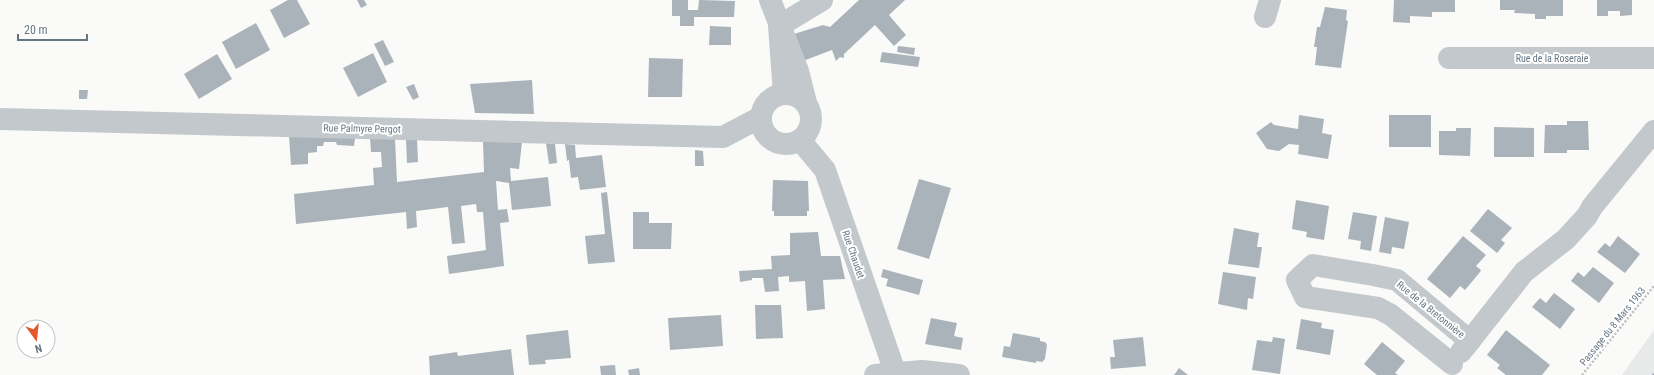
<svg xmlns="http://www.w3.org/2000/svg" width="1654" height="375" viewBox="0 0 1654 375" font-family="'Roboto Condensed',sans-serif">
<rect width="100%" height="100%" fill="#fafaf8"/>
<polygon fill="#e8e9e9" points="1654,330 1654,375 1622,375"/>
<g fill="#aab3b9">
<polygon points="288,0 297,0 310,24 284,38 270,10"/>
<polygon points="357,0 364,0 367,5 361,8"/>
<polygon points="672,0 688,0 688,10 698,10 699,0 735,1 734,17 694,17 694,26 680,26 680,16 672,16"/>
<polygon points="859,0 905,0 889,15 906,35 894,46 875,25 844,54 844,58 840,57 836,61 832,50 803,61 794,34 823,25 830,27"/>
<polygon points="1394,0 1455,0 1455,12 1432,12 1432,17 1410,16 1410,23 1393,22"/>
<polygon points="1500,0 1563,0 1563,16 1546,16 1546,19 1535,19 1535,14 1514,13 1515,10 1500,10"/>
<polygon points="1597,0 1632,0 1632,15 1620,16 1620,11 1608,11 1608,16 1597,16"/>
<polygon points="1325,7 1347,10 1346,20 1348,21 1341,68 1315,65 1317,47 1314,47 1317,27 1320,27"/>
<polygon points="256,23 270,50 236,69 222,42"/>
<polygon points="710,26 731,27 731,45 709,45"/>
<polygon points="383,40 394,62 385,66 374,44"/>
<polygon points="898,46 915,48 914,55 897,52"/>
<polygon points="882,52 920,57 918,67 880,62"/>
<polygon points="373,53 387,82 358,97 343,68"/>
<polygon points="217,54 232,79 199,99 184,74"/>
<polygon points="649,58 683,59 682,97 648,97"/>
<polygon points="532,80 534,114 475,113 470,84"/>
<polygon points="414,84 419,97 413,100 406,87"/>
<polygon points="79,90 88,90 87,99 79,99"/>
<polygon points="1299,115 1324,119 1322,133 1332,135 1328,159 1298,154 1299,145 1289,144 1279,151 1267,149 1256,133 1271,122 1274,125 1298,129"/>
<rect x="1389" y="115" width="42" height="32"/>
<polygon points="1567,121 1588,121 1589,150 1567,150 1567,153 1544,153 1545,125 1567,125"/>
<polygon points="1494,127 1534,128 1534,157 1494,157"/>
<polygon points="1456,128 1471,128 1470,156 1439,155 1439,131 1456,131"/>
<polygon points="289,136 355,138 354,146 337,145 336,142 324,142 323,146 317,146 317,152 308,153 308,164 291,165"/>
<polygon points="370,138 395,139 397,182 484,172 483,141 522,142 519,169 510,168 511,181 548,177 551,206 512,210 509,183 496,181 498,210 507,209 509,222 500,223 504,266 449,274 447,256 486,250 483,212 477,212 476,204 461,206 465,243 452,244 448,207 416,211 417,227 407,229 406,212 296,224 294,194 374,185 373,168 382,167 381,152 371,152"/>
<polygon points="406,139 417,139 418,162 407,163"/>
<polygon points="546,143 555,144 557,163 549,164"/>
<polygon points="565,144 575,145 576,158 602,155 606,187 580,190 578,177 571,178 569,160 567,161"/>
<polygon points="695,150 703,151 704,166 695,166"/>
<polygon points="919,179 951,188 929,259 897,249"/>
<polygon points="773,180 808,181 809,211 807,211 807,216 774,216 774,211 772,211"/>
<polygon points="607,192 615,262 588,264 585,236 605,234 601,193"/>
<polygon points="1296,200 1329,206 1324,240 1306,237 1307,232 1292,229"/>
<polygon points="1488,209 1512,228 1501,240 1505,243 1497,253 1470,231"/>
<polygon points="633,212 649,212 649,223 672,223 671,249 633,249"/>
<polygon points="1353,212 1377,216 1371,251 1360,249 1361,241 1348,239"/>
<polygon points="1385,217 1409,222 1404,249 1392,247 1391,254 1379,252"/>
<polygon points="1234,228 1259,233 1257,247 1262,247 1259,268 1228,264"/>
<polygon points="818,232 821,256 840,256 845,279 823,280 825,309 807,311 805,281 789,282 789,276 778,277 779,291 765,292 763,278 752,278 752,280 740,282 739,271 772,269 771,256 790,255 790,233"/>
<polygon points="1463,236 1486,255 1476,266 1481,270 1480,272 1465,290 1460,286 1450,298 1427,279"/>
<polygon points="1618,236 1640,254 1625,273 1597,252 1605,243 1610,247"/>
<polygon points="1593,267 1614,283 1599,303 1571,281 1578,272 1584,277"/>
<polygon points="883,269 923,280 919,295 886,286 888,279 881,277"/>
<polygon points="1223,272 1256,277 1253,299 1248,298 1247,310 1218,304"/>
<polygon points="1554,293 1575,309 1560,329 1532,307 1540,298 1546,303"/>
<polygon points="755,305 781,305 783,338 756,339"/>
<polygon points="721,315 723,346 670,350 668,318"/>
<polygon points="931,318 957,323 954,336 963,338 961,350 925,344"/>
<polygon points="1301,319 1322,323 1321,328 1334,330 1330,355 1296,349"/>
<polygon points="568,330 571,358 545,360 546,364 529,365 526,335"/>
<polygon points="1506,330 1550,365 1542,375 1506,375 1497,368 1500,365 1487,355"/>
<polygon points="1013,333 1040,338 1040,341 1045,342 1047,345 1045,359 1042,362 1036,361 1036,363 1002,357 1004,346 1010,347"/>
<polygon points="1143,337 1146,366 1111,369 1110,357 1115,357 1113,340"/>
<polygon points="1273,337 1285,339 1280,374 1252,370 1257,340 1272,342"/>
<polygon points="1382,342 1405,361 1395,373 1398,375 1377,375 1364,364"/>
<polygon points="511,349 514,375 430,375 429,356 457,352 458,356"/>
<polygon points="615,365 616,375 601,375 600,366"/>
<polygon points="639,368 640,375 629,375 628,370"/>
<polygon points="1179,368 1188,375 1174,375"/>
</g>
<g fill="none" stroke-linecap="round" stroke-linejoin="round">
<polyline stroke="#bbbfc2" stroke-width="2.5" stroke-dasharray="2 2" stroke-linecap="butt" points="1582,375 1654,286"/>
<g stroke="#c3c8cc" stroke-width="22">
<polyline points="770,0 798,71 806,103"/>
<polyline points="1265,17 1270,0"/>
<polyline points="1449,58 1654,58"/>
<polyline points="784,94 779,26 822,0"/>
<circle cx="786" cy="119" r="25"/>
<polyline points="0,119 723,137 761,117"/>
<polyline points="800,140 825,170 896,375"/>
<polyline points="1461,352 1524,272 1566,239 1587,216 1592,207 1654,131"/>
<polyline points="1452,364 1391,315 1378,308 1305,297 1297,280 1313,265 1373,275 1397,280 1470,341"/>
<polyline points="875,375 922,371 959,375"/>
</g>
<polyline stroke="#a2aab0" stroke-width="3" stroke-dasharray="6 3" stroke-linecap="butt" points="1653,375 1654,374"/>
</g>
<g text-anchor="middle" stroke-width="4" stroke-linejoin="round" paint-order="stroke">
<g font-size="10" fill="#657683" stroke="#fff">
<text x="1552" y="62">Rue de la Roseraie</text>
<text transform="translate(362 128) rotate(1)" y="4">Rue Palmyre Pergot</text>
<text transform="translate(854 254) rotate(71)" y="4">Rue Chaudet</text>
<text transform="translate(1431 309) rotate(39)" y="4">Rue de la Bretonnière</text>
<text transform="translate(1612 326) rotate(-51)" y="4">Passage du 8 Mars 1963</text>
</g>
</g>
<g transform="translate(36 339) rotate(165)"><circle r="19" fill="#ffffff" stroke="#c1c8cd"/>
<path d="M0-3L7 15L0 10L-7 15Z" fill="#e4572e"/>
<text y="-6" font-size="11" font-weight="bold" text-anchor="middle" fill="#657683">N</text>
</g>
<path d="M18 34v6h69v-6" fill="none" stroke="#657683" stroke-width="2"/>
<text x="24" y="34" font-size="12" fill="#657683" stroke="#ffffff" stroke-width="3" paint-order="stroke">20 m</text>
</svg>
